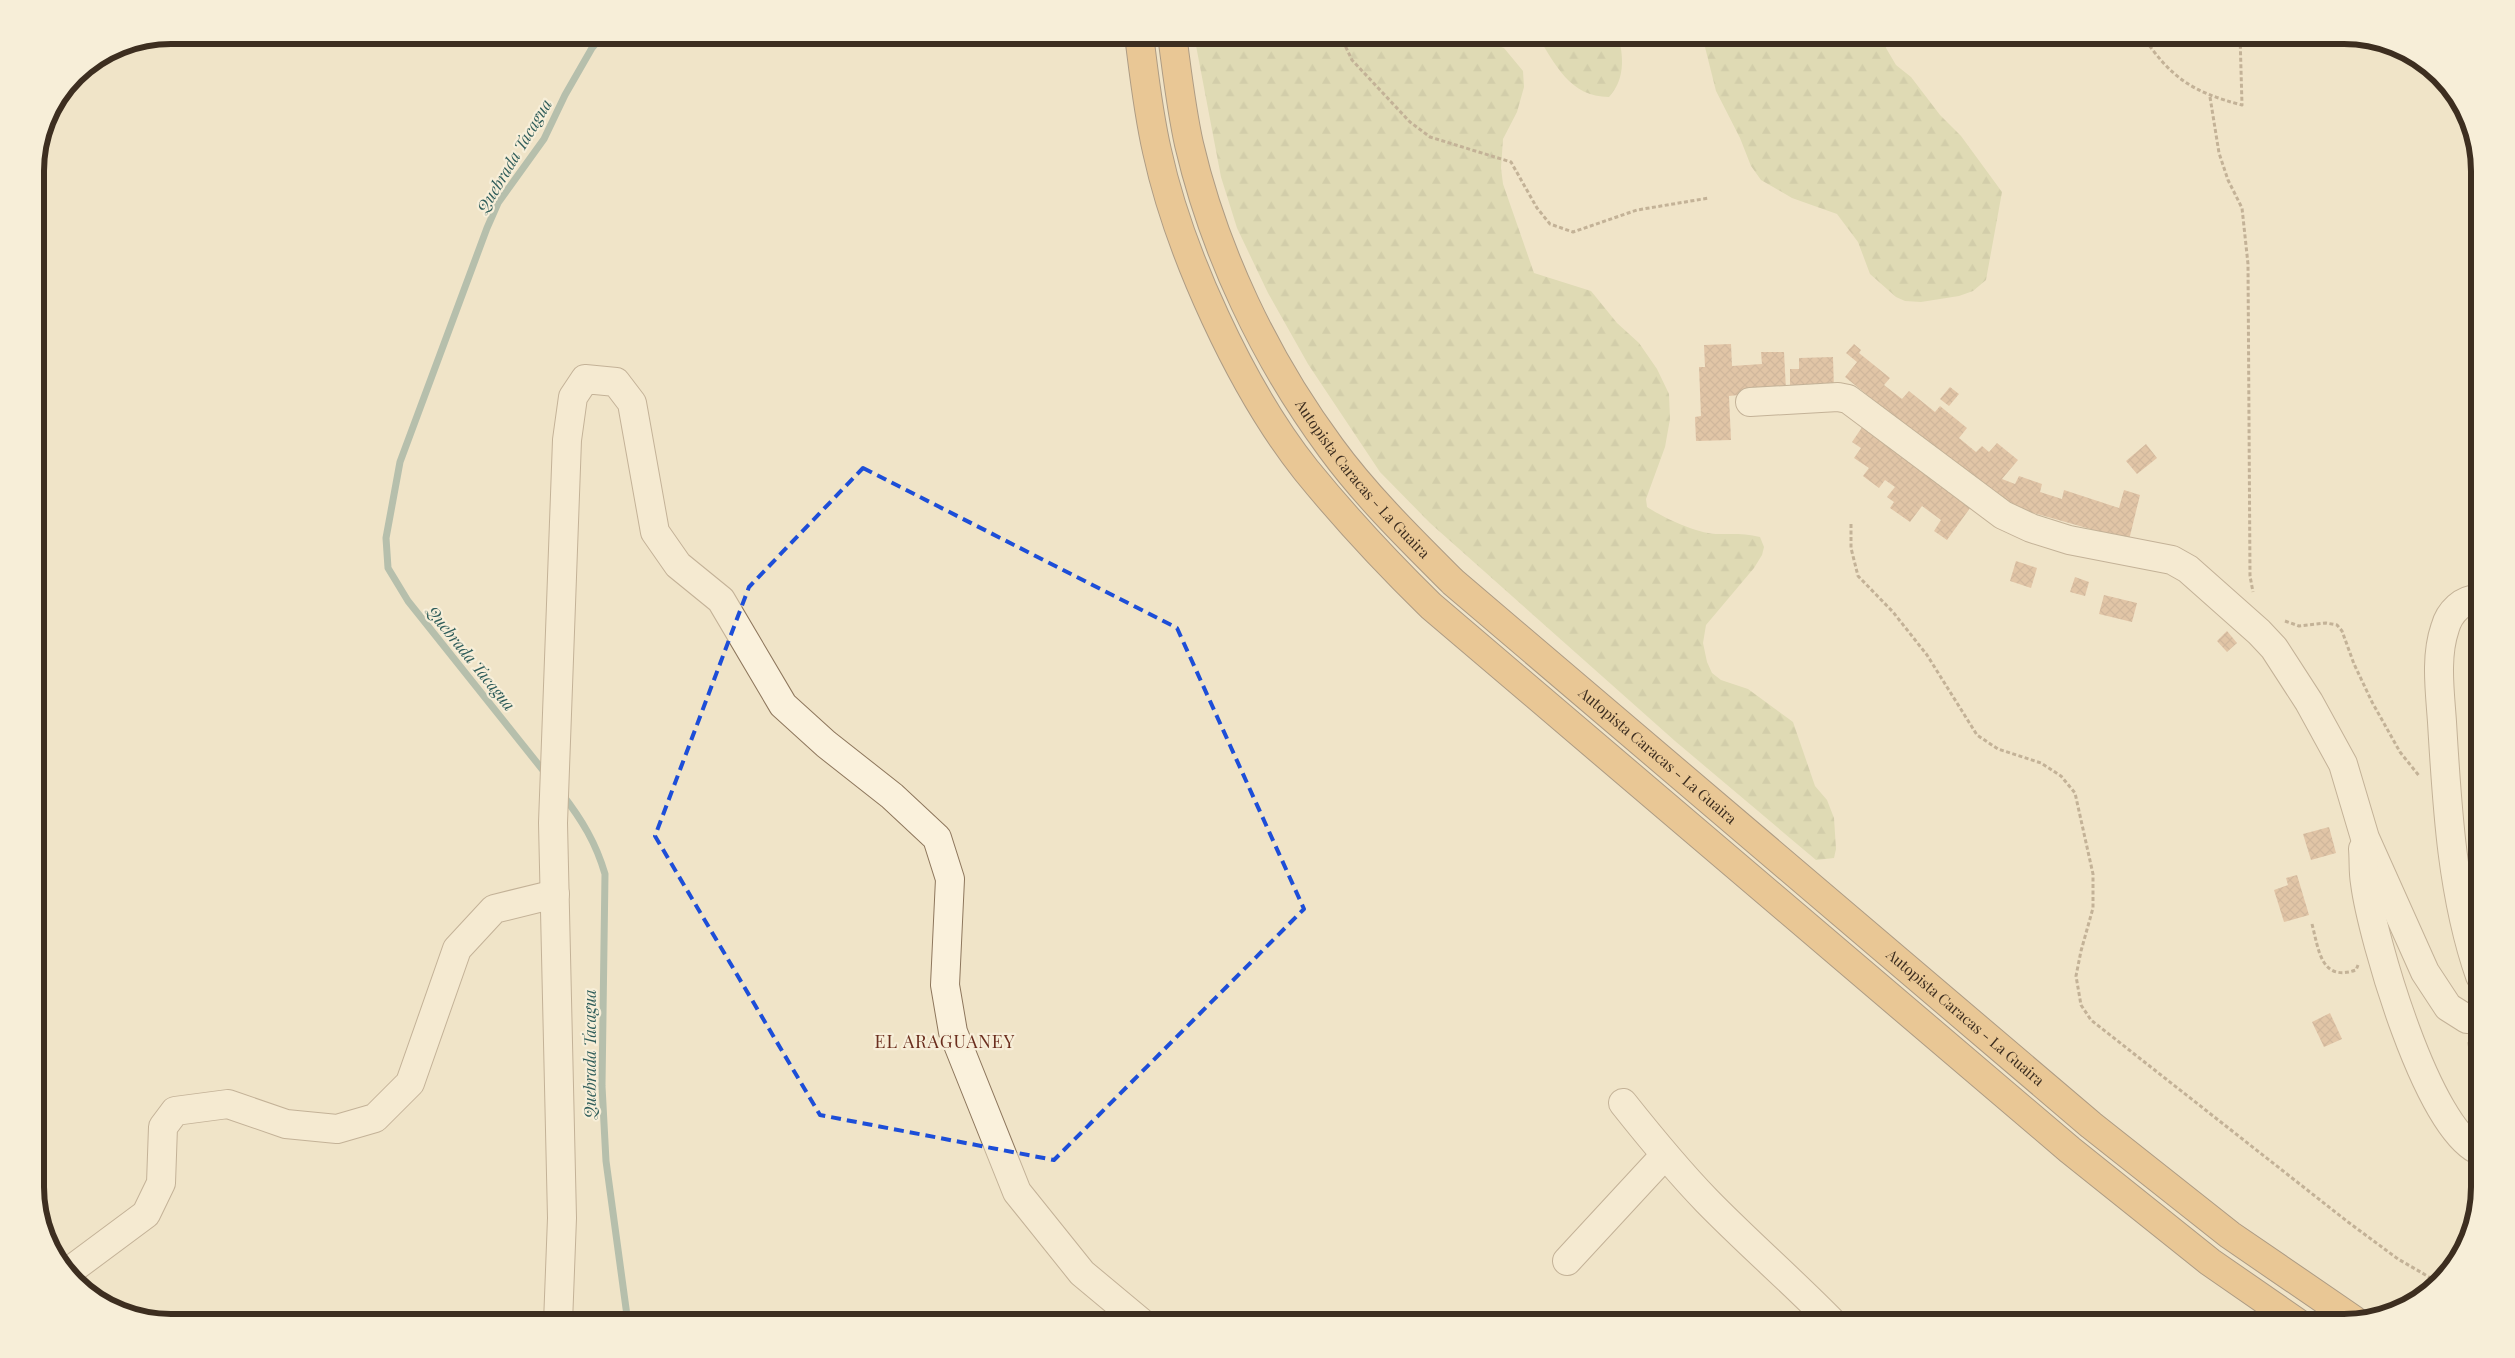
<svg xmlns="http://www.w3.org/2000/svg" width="2515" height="1358" viewBox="0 0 2515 1358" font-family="'Playfair Display',serif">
<defs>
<pattern id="forest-firs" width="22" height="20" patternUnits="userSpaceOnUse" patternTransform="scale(1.25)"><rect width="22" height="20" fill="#c9cf9b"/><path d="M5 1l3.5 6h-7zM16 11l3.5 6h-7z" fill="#aeb285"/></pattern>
<pattern id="building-cross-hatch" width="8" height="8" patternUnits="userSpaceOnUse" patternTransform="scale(1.25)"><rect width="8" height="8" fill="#cf9f7d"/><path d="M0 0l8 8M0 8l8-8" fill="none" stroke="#a98266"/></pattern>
</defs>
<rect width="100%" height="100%" fill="#f0e4c8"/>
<g fill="url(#forest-firs)">
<path d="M1194,35H1467L1504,48L1523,71L1524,87L1517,112L1503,139L1501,168L1503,184L1534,273L1591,291L1617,323L1639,343L1657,369L1669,394L1670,419L1665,447L1646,499L1647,507C1664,518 1696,533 1716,534C1731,534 1745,533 1760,537L1764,547L1762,555L1754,568L1706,625L1703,643L1707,662L1712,673L1721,680L1748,689L1793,722L1815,786L1827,800L1834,818L1836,849L1834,858L1816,860L1675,741L1430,523L1380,472L1308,364L1268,293L1237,228L1221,177Z"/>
<path d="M1537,35H1618C1624,57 1625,80 1609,97C1570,97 1555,64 1537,35Z"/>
<polygon points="1702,35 1885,35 1886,48 1896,65 1911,77 1940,115 1961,136 2002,192 1986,280 1973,291 1959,296 1921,302 1905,301 1896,297 1870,274 1858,242 1837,214 1792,198 1761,180 1751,166 1740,138 1716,91"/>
</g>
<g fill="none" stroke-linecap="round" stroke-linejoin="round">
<g stroke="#6f938a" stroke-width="7">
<polyline points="546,774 408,601 388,568 386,538 400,462 487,228 498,203 544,139 565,95 592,48 603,35"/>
<path d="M562,794C582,820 596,843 605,874L602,1086L606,1161L628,1323"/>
</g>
</g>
<g fill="url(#building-cross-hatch)">
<polygon points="1731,344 1732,366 1762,364 1761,352 1784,352 1786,390 1729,396 1731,440 1696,441 1695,417 1701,416 1699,367 1705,367 1704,345"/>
<polygon points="1854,344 1861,350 1859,353 1890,378 1884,385 1902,399 1909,391 1935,412 1940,406 1967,428 1959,438 1976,452 1982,446 1989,452 1997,443 2018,460 2002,479 2015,484 2019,476 2042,484 2040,492 2062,499 2064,490 2119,508 2124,490 2140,495 2129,540 2023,510 1990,494 1845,377 1857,362 1846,353"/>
<polygon points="1833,357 1834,390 1790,390 1790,369 1799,369 1799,358"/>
<polygon points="1950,387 1959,394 1949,406 1940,399"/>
<polygon points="1863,426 1973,504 1947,540 1934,531 1941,520 1922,506 1910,522 1890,508 1894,502 1887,497 1895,487 1885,480 1879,488 1863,476 1869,468 1854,458 1861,448 1852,442"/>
<polygon points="2146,444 2157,458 2137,474 2126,461"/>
<polygon points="2016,561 2037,568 2031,588 2010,581"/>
<polygon points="2075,577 2089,582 2085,596 2070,592"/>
<polygon points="2104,595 2137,603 2132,622 2099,614"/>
<polygon points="2227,631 2237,643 2227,652 2217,641"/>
<polygon points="2329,827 2336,853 2311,860 2303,834"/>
<polygon points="2297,875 2309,915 2284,922 2274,890 2288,885 2286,878"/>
<polygon points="2330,1013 2342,1039 2324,1047 2312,1022"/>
</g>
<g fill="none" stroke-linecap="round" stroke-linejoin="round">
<g stroke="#8d765c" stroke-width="30">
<g id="minor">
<polyline points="1750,402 1838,397 1848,399 2003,515 2031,528 2069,540 2172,560 2188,569 2259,632 2274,648 2309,702 2343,764 2365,838 2425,972 2448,1007 2467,1019 2480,1016"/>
<path d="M2480,600C2463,597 2449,613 2445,628C2435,657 2440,692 2442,722C2447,807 2452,896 2480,976"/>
<path d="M2363,849C2364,860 2363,872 2365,883C2372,937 2428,1131 2480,1151"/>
<path d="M1623,1103C1650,1137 1677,1170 1707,1201C1748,1243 1792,1281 1833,1323"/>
<polyline points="1567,1261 1665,1155"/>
<polyline points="68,1272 146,1214 161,1183 163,1127 175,1111 228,1104 286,1124 337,1129 375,1118 410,1083 457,949 494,909 555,894"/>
<polyline points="558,1323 562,1218 553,823 567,440 573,397 585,379 616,382 632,403 655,532 678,565 721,600 783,705 826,744 892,796 937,838 950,879 945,985 953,1032 1017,1192 1082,1273 1142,1323"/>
</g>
</g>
<g stroke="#5b4430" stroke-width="30">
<g id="highway">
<path d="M1139,35C1144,74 1148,112 1157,151C1179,252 1241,388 1306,470C1345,518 1387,563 1431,606L2070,1150L2210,1262L2298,1323"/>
<path id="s1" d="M1172,35C1177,71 1181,108 1189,144C1214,251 1265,359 1331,448C1366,496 1411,540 1453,582L2091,1125L2230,1235L2354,1320"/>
</g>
</g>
<g stroke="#8d765c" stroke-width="3" stroke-dasharray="4 2.5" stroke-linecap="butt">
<polyline points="1340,35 1352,60 1410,122 1430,137 1511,162 1537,208 1550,224 1573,232 1637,210 1709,198"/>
<path d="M2142,35C2171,78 2192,92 2242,105L2240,35"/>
<polyline points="2240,47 2250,35"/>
<polyline points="2210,97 2219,153 2228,180 2242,208 2248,264 2250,576 2253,592"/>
<polyline points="1851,524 1851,548 1858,576 1893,612 1927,655 1977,735 1998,749 2041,763 2061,776 2075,793 2093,874 2093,908 2081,951 2076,976 2081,1005 2091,1020 2348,1222 2398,1259 2436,1281"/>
<polyline points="2285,621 2299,626 2326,623 2337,625 2342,631 2354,664 2372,702 2400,752 2420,777"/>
<polyline points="2476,624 2474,662 2480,683"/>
<path d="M2312,924C2319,951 2321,982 2356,970L2358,965"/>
<polyline points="2469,1042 2476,1113"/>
</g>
<use href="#minor" stroke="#faf1dc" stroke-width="28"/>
<use href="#highway" stroke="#e0a458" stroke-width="28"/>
</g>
<path d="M0 0H2515V1358H0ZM863,468L1177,628L1304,909L1054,1160L820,1115L655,836L749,587Z" fill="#f0e4c8" fill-opacity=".55" fill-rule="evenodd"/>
<path fill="none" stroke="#1d4ed8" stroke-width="4" stroke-dasharray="10 6" stroke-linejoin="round" d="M863,468L1177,628L1304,909L1054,1160L820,1115L655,836L749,587Z"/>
<g text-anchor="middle" stroke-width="4.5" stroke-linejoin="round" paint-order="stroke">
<g font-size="15" fill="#3d2e20" stroke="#f7eed8">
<text dy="5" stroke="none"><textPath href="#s1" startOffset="492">Autopista Caracas - La Guaira</textPath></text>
<text dy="5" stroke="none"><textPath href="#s1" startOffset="898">Autopista Caracas - La Guaira</textPath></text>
<text dy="5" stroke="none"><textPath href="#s1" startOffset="1302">Autopista Caracas - La Guaira</textPath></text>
</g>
<g font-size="16" font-style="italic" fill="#2f5d5a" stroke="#f7eed8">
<text transform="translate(514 156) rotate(-59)" y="6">Quebrada Tacagua</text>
<text transform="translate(471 658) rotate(51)" y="6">Quebrada Tacagua</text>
<text transform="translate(590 1054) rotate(-90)" y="6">Quebrada Tacagua</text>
</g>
<g font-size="18" letter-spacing="1" fill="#6b2e1e" stroke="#f7eed8">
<text x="945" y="1048">EL ARAGUANEY</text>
</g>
</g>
<path d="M0 0H2515V1358H0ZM171 44H2344A127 127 0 0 1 2471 171V1187A127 127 0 0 1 2344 1314H171A127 127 0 0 1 44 1187V171A127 127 0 0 1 171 44Z" fill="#f7eed8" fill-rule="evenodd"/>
<path fill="none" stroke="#3d2e20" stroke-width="6" d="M171 44H2344A127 127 0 0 1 2471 171V1187A127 127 0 0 1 2344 1314H171A127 127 0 0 1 44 1187V171A127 127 0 0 1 171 44Z"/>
</svg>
